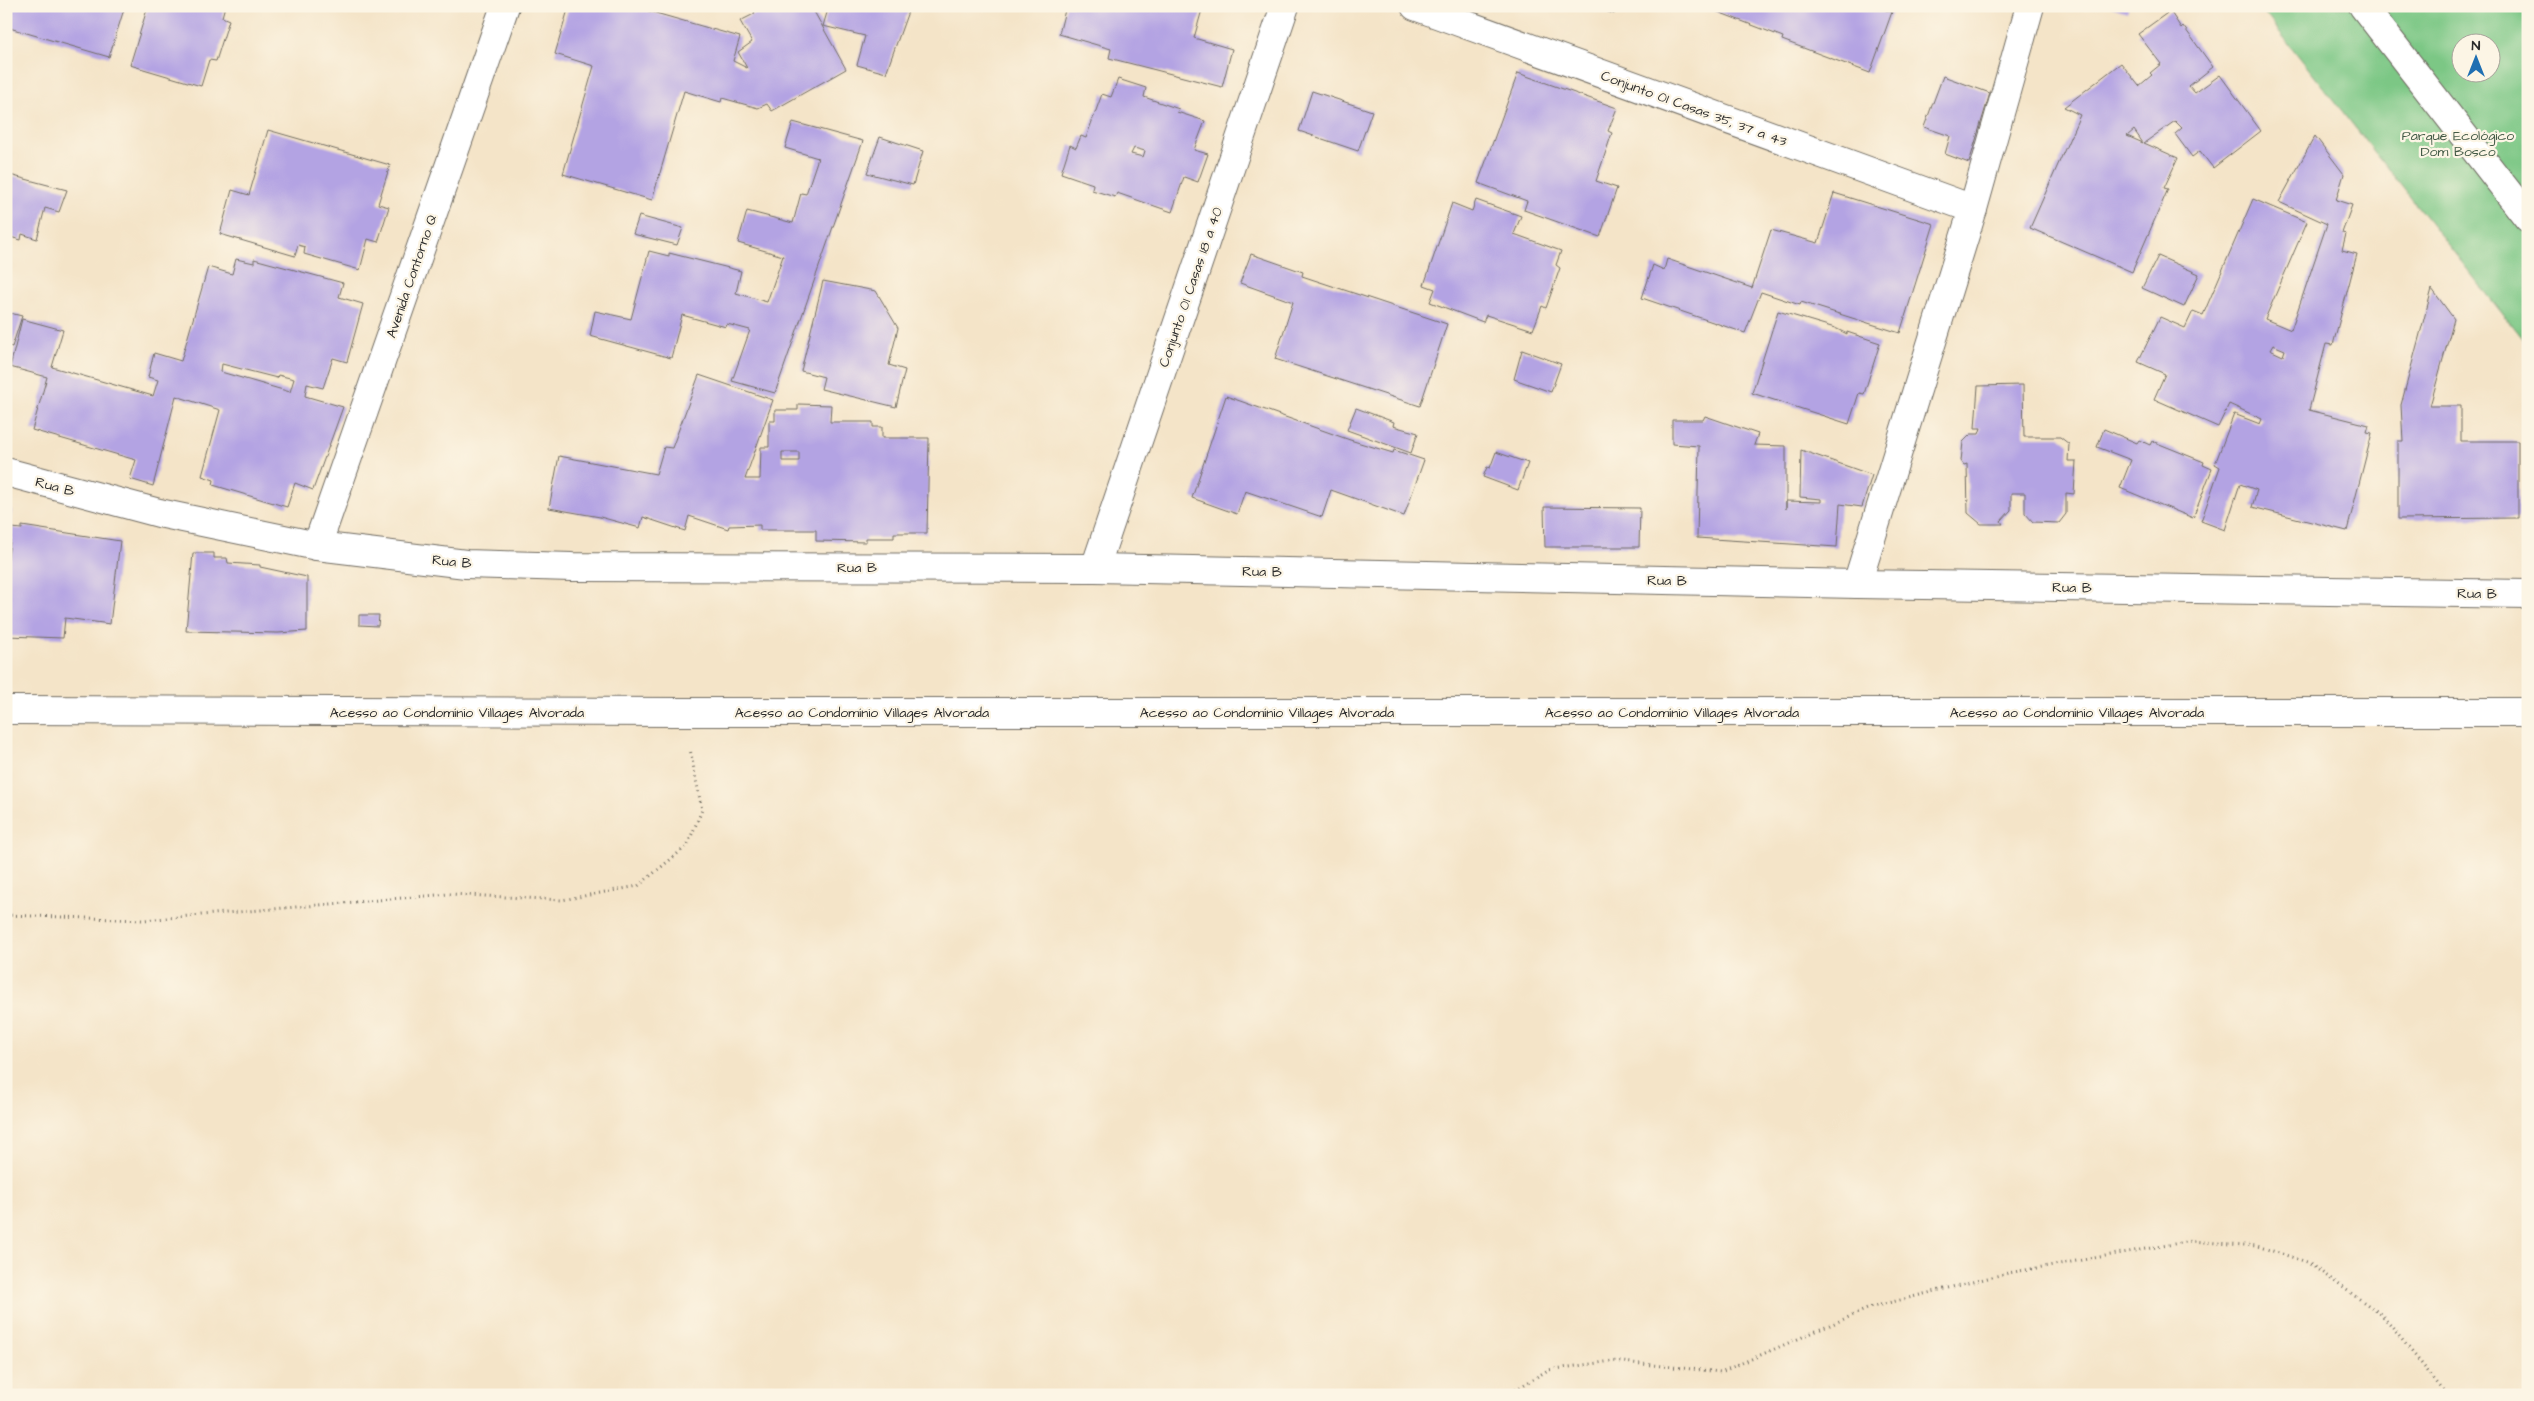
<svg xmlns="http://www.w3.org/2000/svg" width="2534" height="1401" viewBox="0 0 2534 1401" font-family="'Architects Daughter',sans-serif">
<rect width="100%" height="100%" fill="#fcf5e5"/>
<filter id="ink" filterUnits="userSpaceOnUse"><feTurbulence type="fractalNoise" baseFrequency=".02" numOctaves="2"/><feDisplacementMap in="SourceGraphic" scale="10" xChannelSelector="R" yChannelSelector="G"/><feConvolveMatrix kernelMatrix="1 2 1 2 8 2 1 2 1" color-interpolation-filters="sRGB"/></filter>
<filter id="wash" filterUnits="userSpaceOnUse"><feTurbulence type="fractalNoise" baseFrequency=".0096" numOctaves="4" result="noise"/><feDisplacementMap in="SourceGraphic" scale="20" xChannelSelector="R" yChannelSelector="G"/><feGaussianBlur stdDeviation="1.12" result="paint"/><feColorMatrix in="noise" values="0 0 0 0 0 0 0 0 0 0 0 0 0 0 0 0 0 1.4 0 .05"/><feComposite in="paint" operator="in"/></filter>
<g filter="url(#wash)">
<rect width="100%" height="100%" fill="#f4e4c8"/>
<path fill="#7bc785" stroke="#537958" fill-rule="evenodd" d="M2259,6H2528V346ZM2462,42H2492V72H2462Z"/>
<g id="blocks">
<g fill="#b3a3e3" fill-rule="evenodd">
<polygon points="6,6 125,6 109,57 6,27"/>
<polygon points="148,6 225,6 222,17 229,20 216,61 209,60 201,86 130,65"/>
<polygon points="569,6 631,6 740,37 733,61 747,68 738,52 752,42 740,21 754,14 756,6 811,6 846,69 772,111 767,104 758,108 722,98 721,102 684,91 652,200 563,174 594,66 555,54"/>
<polygon points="829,6 910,6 886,73 857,65 865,36 823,26"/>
<polygon points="1066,6 1203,6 1194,38 1232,49 1222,87 1109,58 1111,49 1059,34"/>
<polygon points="1590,6 1617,6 1614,14"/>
<polygon points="1714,6 1884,6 1883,9 1892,12 1870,73 1782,40 1783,37 1713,10"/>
<polygon points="2109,6 2129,6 2127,12"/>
<path d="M2170,11L2181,28L2183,26L2213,67L2189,86L2195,93L2220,75L2261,131L2213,168L2200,151L2192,157L2175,134L2182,128L2175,121L2144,143L2178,158L2164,188L2168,189L2132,272L2030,228L2080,115L2064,107L2121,63L2139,86L2152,75L2150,73L2161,64L2138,34ZM2134,130L2143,143L2127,136Z"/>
<polygon points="1518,73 1617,108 1608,131 1612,133 1596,181 1617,188 1600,237 1524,210 1527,201 1478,183"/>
<polygon points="1943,76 1990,93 1969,163 1945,154 1950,136 1924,127"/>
<path d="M1118,79L1146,88L1144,97L1179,109L1177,112L1205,121L1194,150L1208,154L1198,182L1184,177L1172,212L1117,193L1115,197L1092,190L1093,184L1061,173L1070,145L1076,148L1081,136L1086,138L1102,94L1111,97ZM1134,148L1145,151L1143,157L1131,154Z"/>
<polygon points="1312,91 1372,111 1358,151 1299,131"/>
<polygon points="793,122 863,141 775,393 732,381 750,330 727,324 726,327 682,315 671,358 590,336 595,311 631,319 649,251 669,256 669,253 741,271 736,293 767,302 783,256 738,243 747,211 793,223 801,193 806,194 818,158 785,148"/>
<polygon points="268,130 390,165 378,204 389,207 378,242 368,239 360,270 304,254 305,247 298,245 295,256 220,234 232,190 249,195"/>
<path d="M2315,136L2344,174L2336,200L2352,205L2342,233L2346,234L2342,250L2357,254L2333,345L2326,344L2309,410L2369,425L2367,432L2372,433L2347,531L2252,507L2257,490L2240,484L2225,530L2201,521L2220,467L2215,464L2234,414L2260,424L2262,419L2229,404L2218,427L2154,399L2165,374L2138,362L2160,317L2185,328L2193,311L2203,315L2253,199L2307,222L2265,319L2291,330L2327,224L2279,202ZM2273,345L2285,350L2283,356L2270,350Z"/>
<polygon points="880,137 923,151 913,185 867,173"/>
<polygon points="6,174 67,190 59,212 45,208 37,239 22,234 21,240 6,236"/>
<polygon points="1834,193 1934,224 1900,333 1801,302 1800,305 1761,292 1745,333 1642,298 1653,265 1664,270 1667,259 1752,288 1771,230 1818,243"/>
<polygon points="1476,200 1521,216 1514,234 1561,251 1556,265 1560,268 1546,308 1542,306 1533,330 1486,315 1483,322 1430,302 1435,289 1424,285 1452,203 1472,211"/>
<polygon points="639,216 683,228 677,245 633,234"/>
<polygon points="1251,254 1303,272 1302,276 1447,324 1420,406 1275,359 1293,302 1240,283"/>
<polygon points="2158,256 2199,274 2184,307 2142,288"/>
<path d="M236,259L254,263V259L343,283L339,297L363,304L347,362L333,358L323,388L307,384L305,396L343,407L313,490L295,483L287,507L213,485L214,480L202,476L220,410L176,396L153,486L130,479L136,460L32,430L47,377L10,367L22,319L63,330L52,367L153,396L158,380L148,377L154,353L181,361L208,267L232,274ZM222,364L277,378L278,375L294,379L290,392L221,372Z"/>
<polygon points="823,281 876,291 898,328 889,365 905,370 896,407 821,389 824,377 801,371"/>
<polygon points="2432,289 2454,319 2430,406 2461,406 2461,441 2518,441 2518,518 2398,519 2398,441 2403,441 2401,405"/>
<polygon points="1778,311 1835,328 1847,334 1847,332 1880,343 1864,394 1859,393 1849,424 1752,393"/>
<polygon points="6,312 22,316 12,347 6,345"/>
<polygon points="1522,350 1561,364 1551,392 1514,379"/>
<path d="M699,375L773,400L745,479H760L761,447H769V421H775V410H798V404L831,405L830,422H873V427H882V438H929L927,533H894V538H866V542L816,541V530H760V525L729,526L728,529L689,516L685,531L643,517L640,528L600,517L549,508L559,456L656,474L664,447L672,448ZM782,452H799V461H782Z"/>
<polygon points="2023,385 2024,437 2060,437 2069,444 2068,461 2076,461 2074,494 2066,493 2066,514 2059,523 2033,522 2025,513 2025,493 2011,493 2011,510 2001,521 2003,524 1981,524 1968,513 1967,464 1964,465 1961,461 1963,442 1971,434 1979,434 1981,428 1975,428 1978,386"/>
<polygon points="1226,396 1350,440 1393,453 1394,450 1424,460 1404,516 1331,490 1322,517 1245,491 1237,514 1192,498"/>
<polygon points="1356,408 1394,422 1393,426 1418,433 1411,453 1347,430"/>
<polygon points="1705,416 1758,434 1754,445 1786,446 1786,509 1786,501 1821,502 1821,499 1800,497 1801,450 1872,475 1862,507 1840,504 1837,547 1697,538 1699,446 1672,444 1672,420 1703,420"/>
<polygon points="2104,429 2137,443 2139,440 2150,445 2152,441 2204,462 2203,465 2212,469 2193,518 2120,488 2131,460 2097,447"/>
<polygon points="1496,452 1528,463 1518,490 1483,477 1487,467 1490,468"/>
<polygon points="1544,507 1640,508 1639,547 1545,547"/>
<polygon points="6,510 12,510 7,536 6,536"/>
<polygon points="22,526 120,541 110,624 65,618 63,638 6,636 6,571 12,528 22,529"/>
<polygon points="193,553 214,553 214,558 227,558 228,563 260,565 260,567 307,577 307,631 278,633 186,631"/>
<polygon points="359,615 379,615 378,626 359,625"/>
</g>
</g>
</g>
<g filter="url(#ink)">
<use href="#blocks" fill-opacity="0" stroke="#716c62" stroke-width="1"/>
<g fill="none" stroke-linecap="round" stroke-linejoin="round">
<g stroke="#716c62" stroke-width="30">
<g id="minor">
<polyline points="1415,6 1973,209"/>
<polyline points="2363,6 2528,218"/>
<polyline points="6,472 159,513 317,546 466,564 572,567 1095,568 1857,584 2528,594"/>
<polyline points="317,546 505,6"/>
<polyline points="1095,568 1285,6"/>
<polyline points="1857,584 1973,209 2030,6"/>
<polyline points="6,710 683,712 2528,712"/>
</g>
</g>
<g stroke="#716c62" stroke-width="3" stroke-dasharray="1 4" stroke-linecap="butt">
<polyline points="6,915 143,920 449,894 562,900 638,886 687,846 702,810 690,749"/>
<polyline points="1507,1395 1548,1370 1612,1361 1721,1372 1872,1307 2008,1273 2191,1241 2257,1246 2307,1262 2382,1315 2447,1395"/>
</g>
<use href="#minor" stroke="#fff" stroke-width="28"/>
</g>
</g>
<g text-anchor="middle" stroke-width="4.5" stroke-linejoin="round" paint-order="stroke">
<g font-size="14" fill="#2b2b2b" stroke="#fcf5e5">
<text transform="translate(1694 108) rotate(20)" y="5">Conjunto 01 Casas 35, 37 a 43</text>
<text transform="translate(411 276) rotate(-71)" y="5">Avenida Contorno Q</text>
<text transform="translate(1190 287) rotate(-71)" y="5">Conjunto 01 Casas 18 a 40</text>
<text transform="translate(55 486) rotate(15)" y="5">Rua B</text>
<text transform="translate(452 561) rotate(6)" y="5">Rua B</text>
<text x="857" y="572">Rua B</text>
<text transform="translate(1262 571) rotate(1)" y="5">Rua B</text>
<text transform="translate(1667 580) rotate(1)" y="5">Rua B</text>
<text transform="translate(2072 587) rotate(1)" y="5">Rua B</text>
<text transform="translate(2477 593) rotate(1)" y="5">Rua B</text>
<text x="457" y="717">Acesso ao Condomínio Villages Alvorada</text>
<text x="862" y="717">Acesso ao Condomínio Villages Alvorada</text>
<text x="1267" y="717">Acesso ao Condomínio Villages Alvorada</text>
<text x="1672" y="717">Acesso ao Condomínio Villages Alvorada</text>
<text x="2077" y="717">Acesso ao Condomínio Villages Alvorada</text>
</g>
<g font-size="14" fill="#435a46" stroke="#fcf5e5">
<text x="2458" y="140">Parque Ecológico<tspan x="2458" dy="16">Dom Bosco</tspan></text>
</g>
</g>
<rect width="2534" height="1401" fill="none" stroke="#fcf5e5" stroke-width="25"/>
<g transform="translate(2476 58)"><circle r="24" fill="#fcf5e5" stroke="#a8a49b"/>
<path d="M0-4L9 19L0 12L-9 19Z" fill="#1f6fb2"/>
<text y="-8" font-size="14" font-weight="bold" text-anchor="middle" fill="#2b2b2b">N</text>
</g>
</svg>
